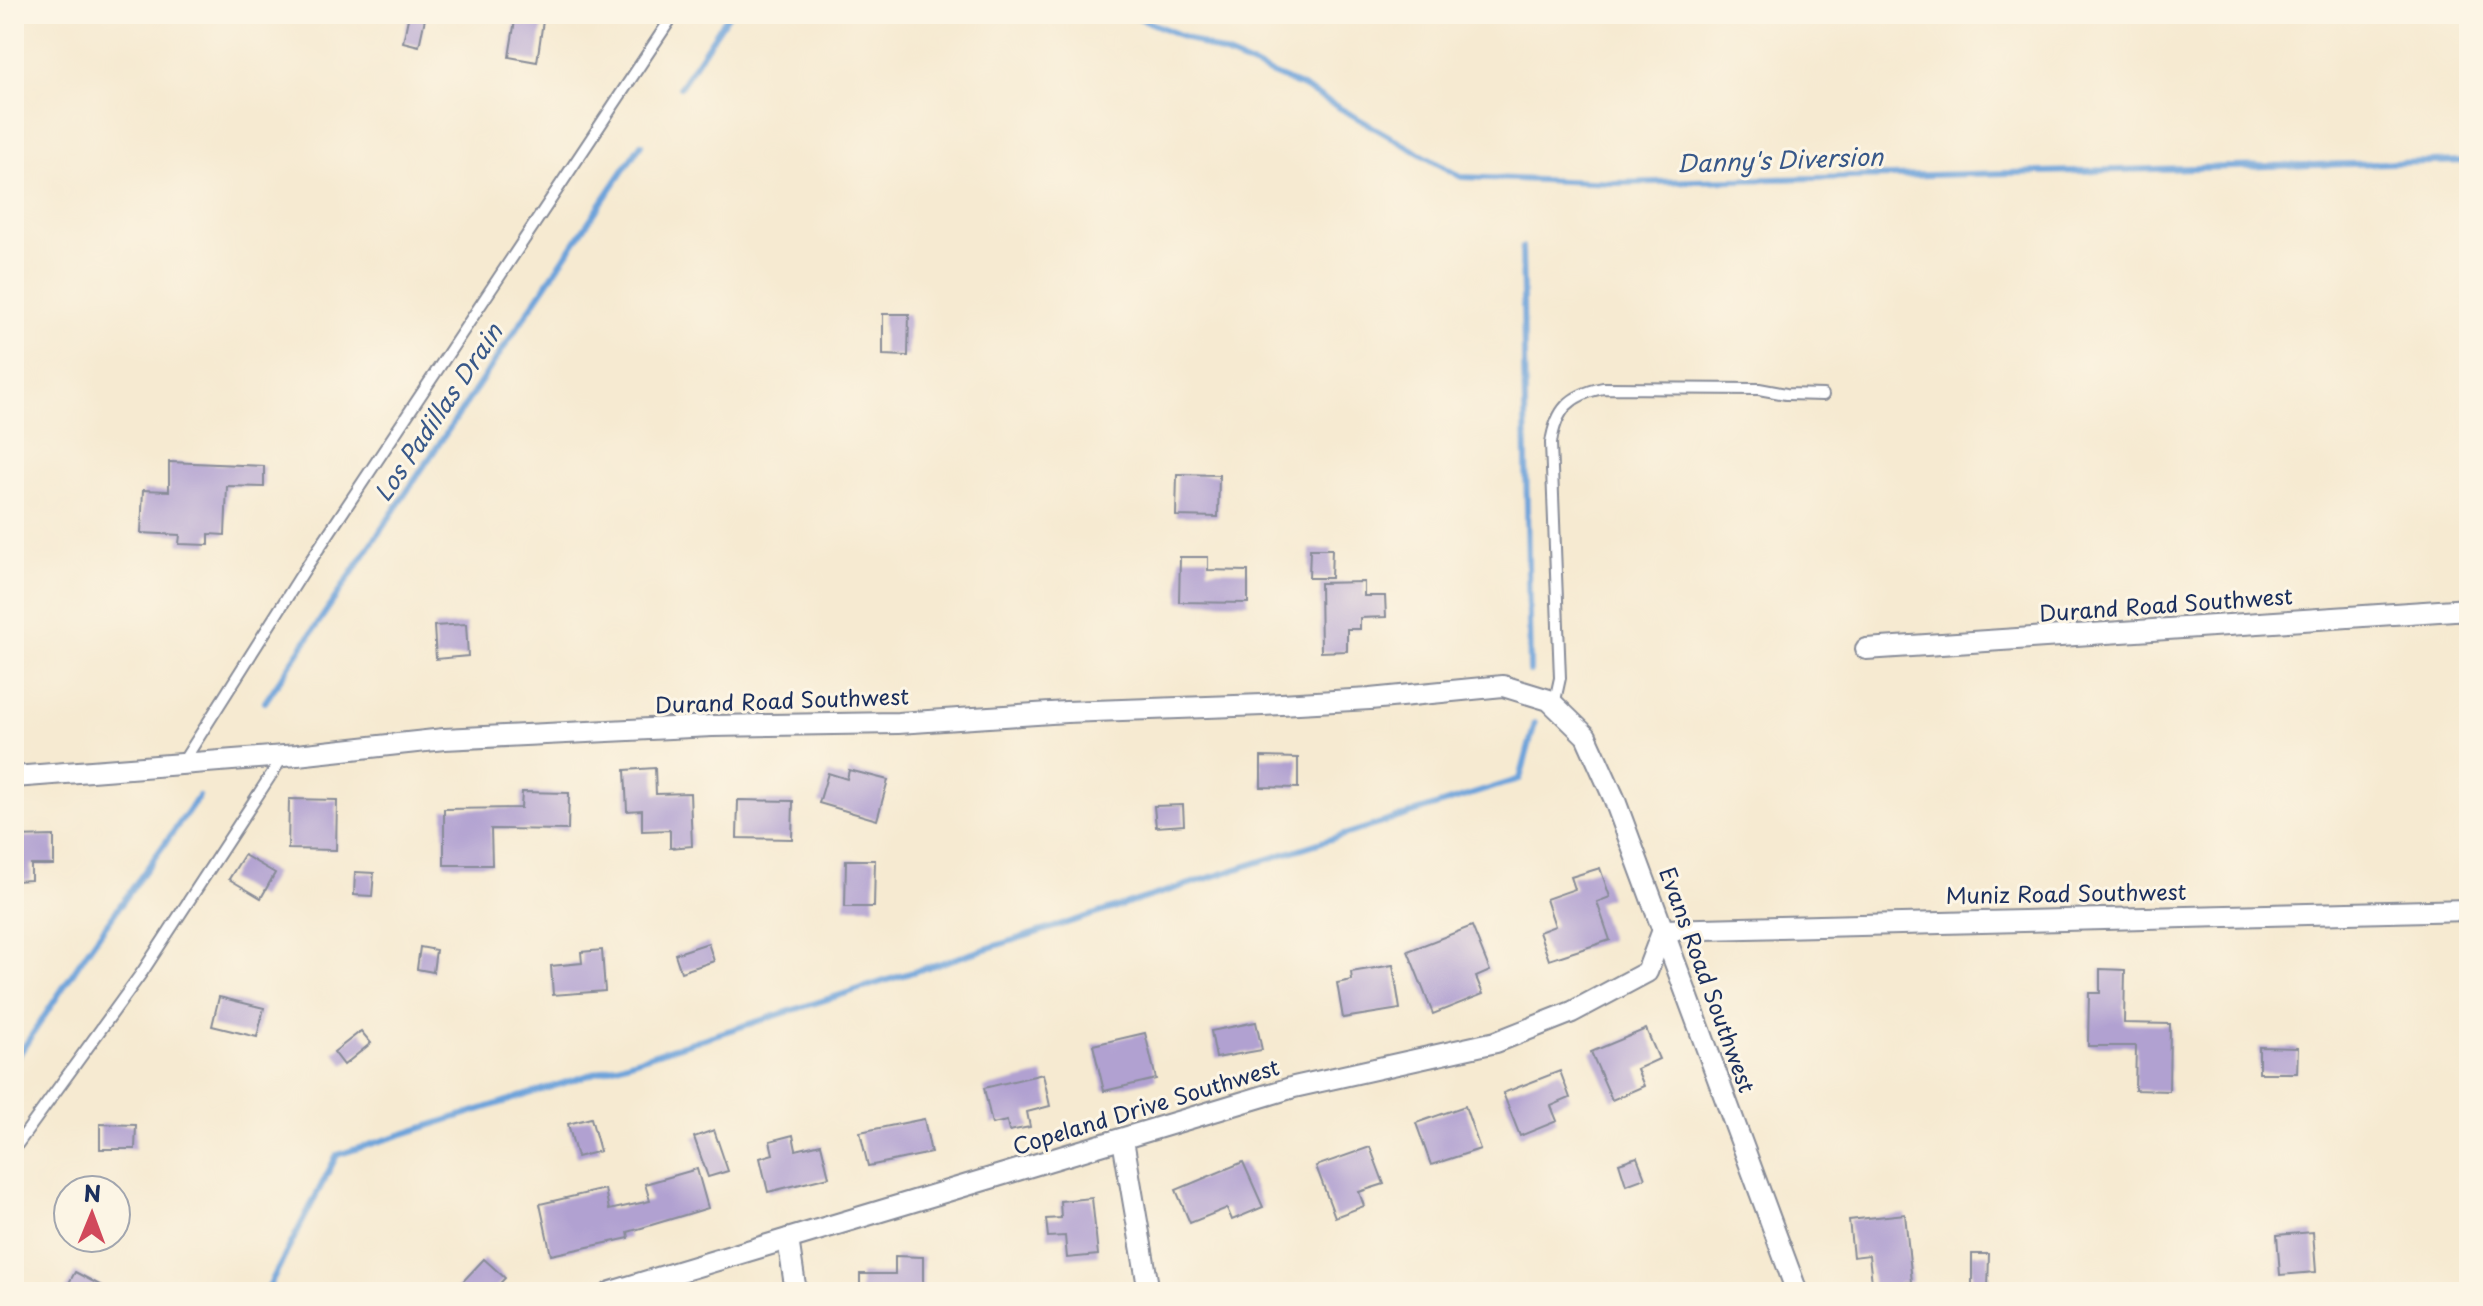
<svg xmlns="http://www.w3.org/2000/svg" width="2483" height="1306" viewBox="0 0 2483 1306" font-family="'Playpen Sans',sans-serif">
<rect width="100%" height="100%" fill="#fcf5e5"/>
<filter id="ink" filterUnits="userSpaceOnUse"><feTurbulence type="fractalNoise" baseFrequency=".0125" numOctaves="2"/><feDisplacementMap in="SourceGraphic" scale="16" xChannelSelector="R" yChannelSelector="G"/><feConvolveMatrix kernelMatrix="1 2 1 2 8 2 1 2 1" color-interpolation-filters="sRGB"/></filter>
<filter id="wash" filterUnits="userSpaceOnUse"><feTurbulence type="fractalNoise" baseFrequency=".006" numOctaves="4" result="noise"/><feDisplacementMap in="SourceGraphic" scale="32" xChannelSelector="R" yChannelSelector="G"/><feGaussianBlur stdDeviation="1.8" result="paint"/><feColorMatrix in="noise" values="0 0 0 0 0 0 0 0 0 0 0 0 0 0 0 0 0 1.4 0 .05"/><feComposite in="paint" operator="in"/></filter>
<g filter="url(#wash)">
<rect width="100%" height="100%" fill="#f6ead1"/>
<g fill="none" stroke-linecap="round" stroke-linejoin="round">
<g stroke="#6da3da" stroke-width="6">
<polyline points="1130,14 1301,86 1461,177 1616,183 2469,161"/>
<polyline points="680,87 729,14"/>
<polyline points="1522,247 1530,671"/>
<polyline points="265,702 641,144"/>
<polyline points="14,1062 88,950 199,796"/>
<polyline points="266,1292 337,1155 1520,779 1535,723"/>
</g>
</g>
<g id="blocks">
<g fill="#b1a1d1">
<polygon points="409,14 426,14 419,46 403,42"/>
<polygon points="516,14 544,14 537,62 509,57"/>
<polygon points="883,314 909,314 908,356 883,355"/>
<polygon points="169,462 264,466 264,487 227,486 225,535 209,534 209,545 179,544 180,535 141,533 143,490 169,491"/>
<polygon points="1177,474 1219,475 1218,517 1176,516"/>
<polygon points="1310,549 1332,549 1331,578 1309,578"/>
<polygon points="1180,557 1208,557 1208,570 1248,571 1248,603 1179,602"/>
<polygon points="1364,582 1364,596 1385,596 1386,617 1360,618 1360,629 1347,629 1347,651 1321,652 1320,583"/>
<polygon points="466,624 468,656 436,659 434,626"/>
<polygon points="1261,757 1298,758 1298,788 1261,787"/>
<polygon points="655,768 656,794 690,793 692,846 670,848 670,830 642,831 642,810 627,811 625,770"/>
<polygon points="849,770 888,780 877,820 819,803 828,773 847,779"/>
<polygon points="522,792 569,793 568,830 491,829 492,865 444,865 444,809 521,808"/>
<polygon points="289,799 337,800 336,850 288,849"/>
<polygon points="738,800 793,801 792,839 737,838"/>
<polygon points="1183,805 1184,825 1156,827 1154,806"/>
<polygon points="54,836 54,865 31,865 31,880 14,881 14,837"/>
<polygon points="244,855 275,873 261,898 229,879"/>
<polygon points="846,860 875,860 874,907 845,907"/>
<polygon points="1600,868 1610,897 1597,902 1610,940 1549,960 1539,932 1555,926 1546,899 1575,889 1571,877"/>
<polygon points="355,872 374,873 372,896 354,895"/>
<polygon points="1472,926 1490,971 1476,977 1483,994 1433,1014 1408,951"/>
<polygon points="708,943 714,961 681,972 675,954"/>
<polygon points="420,947 436,950 433,972 417,969"/>
<polygon points="602,950 605,991 553,995 551,966 582,963 581,952"/>
<polygon points="1393,965 1400,1009 1343,1018 1337,983 1352,980 1351,972"/>
<polygon points="2100,969 2125,970 2124,1023 2170,1024 2169,1091 2135,1090 2136,1046 2088,1046 2089,993 2100,993"/>
<polygon points="219,997 264,1008 257,1037 212,1026"/>
<polygon points="1256,1022 1262,1050 1216,1058 1211,1031"/>
<polygon points="1646,1029 1659,1059 1637,1069 1644,1086 1612,1100 1591,1052"/>
<polygon points="361,1031 371,1043 344,1065 334,1052"/>
<polygon points="1145,1033 1156,1079 1104,1091 1093,1045"/>
<polygon points="2259,1047 2298,1048 2297,1073 2259,1073"/>
<polygon points="1560,1071 1570,1098 1551,1106 1557,1121 1520,1136 1503,1093"/>
<polygon points="1043,1074 1050,1106 1027,1112 1030,1127 1009,1131 1007,1121 992,1124 984,1088"/>
<polygon points="1465,1106 1480,1149 1431,1165 1416,1123"/>
<polygon points="591,1118 600,1151 577,1157 568,1124"/>
<polygon points="924,1119 931,1153 868,1166 860,1132"/>
<polygon points="100,1124 136,1125 135,1149 100,1149"/>
<polygon points="714,1130 728,1171 708,1177 694,1137"/>
<polygon points="793,1135 796,1150 821,1144 829,1177 768,1192 760,1158 773,1154 770,1141"/>
<polygon points="1370,1147 1384,1184 1359,1192 1364,1206 1335,1217 1316,1166"/>
<polygon points="1637,1157 1645,1178 1626,1185 1619,1163"/>
<polygon points="1243,1162 1263,1207 1232,1220 1227,1208 1190,1223 1176,1190"/>
<polygon points="697,1169 708,1208 628,1232 629,1238 551,1255 540,1204 605,1189 609,1210 650,1201 645,1184"/>
<polygon points="1092,1198 1098,1255 1067,1258 1065,1236 1048,1237 1046,1219 1061,1218 1060,1201"/>
<polygon points="1905,1214 1912,1282 1899,1283 1900,1292 1873,1292 1869,1255 1853,1257 1849,1220"/>
<polygon points="2313,1232 2316,1272 2280,1275 2277,1235"/>
<polygon points="1972,1254 1989,1254 1988,1290 1972,1290"/>
<polygon points="895,1256 923,1257 923,1292 860,1292 860,1274 895,1274"/>
<polygon points="484,1259 505,1278 492,1292 453,1292"/>
<polygon points="75,1272 113,1292 64,1292"/>
</g>
</g>
</g>
<g filter="url(#ink)">
<use href="#blocks" fill-opacity="0" stroke="#888c98" stroke-width="2"/>
<g fill="none" stroke-linecap="round" stroke-linejoin="round">
<g stroke="#888c98" stroke-width="14">
<g id="service">
<path d="M1554,705L1560,678L1551,443C1556,409 1570,395 1603,388L1759,389L1786,394L1823,395"/>
<polyline points="183,762 305,569 674,14"/>
<polyline points="14,1149 143,971 284,755"/>
</g>
</g>
<g stroke="#888c98" stroke-width="24">
<g id="minor">
<polyline points="1866,649 2469,609"/>
<polyline points="14,777 297,755 444,739 712,726 898,723 1066,712 1263,705 1370,699 1503,686 1549,700 1586,736 1614,798 1797,1292"/>
<polyline points="1123,1140 1149,1292"/>
<polyline points="788,1239 796,1292"/>
<polyline points="611,1292 1294,1087 1496,1042 1572,1012 1647,972 1663,930 2469,910"/>
</g>
</g>
<use href="#service" stroke="#fff" stroke-width="10"/>
<use href="#minor" stroke="#fff" stroke-width="20"/>
</g>
</g>
<g text-anchor="middle" stroke-width="6" stroke-linejoin="round" paint-order="stroke">
<g font-size="22" fill="#1b2f5e" stroke="#fcf5e5">
<text transform="translate(2166 605) rotate(-4)" y="8">Durand Road Southwest</text>
<text transform="translate(782 701) rotate(-2)" y="8">Durand Road Southwest</text>
<text transform="translate(2066 894) rotate(-1)" y="8">Muniz Road Southwest</text>
<text transform="translate(1707 980) rotate(70)" y="8">Evans Road Southwest</text>
<text transform="translate(1146 1107) rotate(-17)" y="8">Copeland Drive Southwest</text>
</g>
<g font-size="24" font-style="italic" fill="#385889" stroke="#fcf5e5">
<text transform="translate(1780 161) rotate(-2)" y="8">Danny's Diversion</text>
<text transform="translate(439 413) rotate(-56)" y="8">Los Padillas Drain</text>
</g>
</g>
<rect width="2483" height="1306" fill="none" stroke="#fcf5e5" stroke-width="48"/>
<g transform="translate(92 1214) rotate(1)"><circle r="38" fill="#fcf5e5" stroke="#a2a6af" stroke-width="2"/>
<path d="M0-6L14 30L0 20L-14 30Z" fill="#d1495b"/>
<text y="-12" font-size="22" font-weight="bold" text-anchor="middle" fill="#1b2f5e">N</text>
</g>
</svg>
